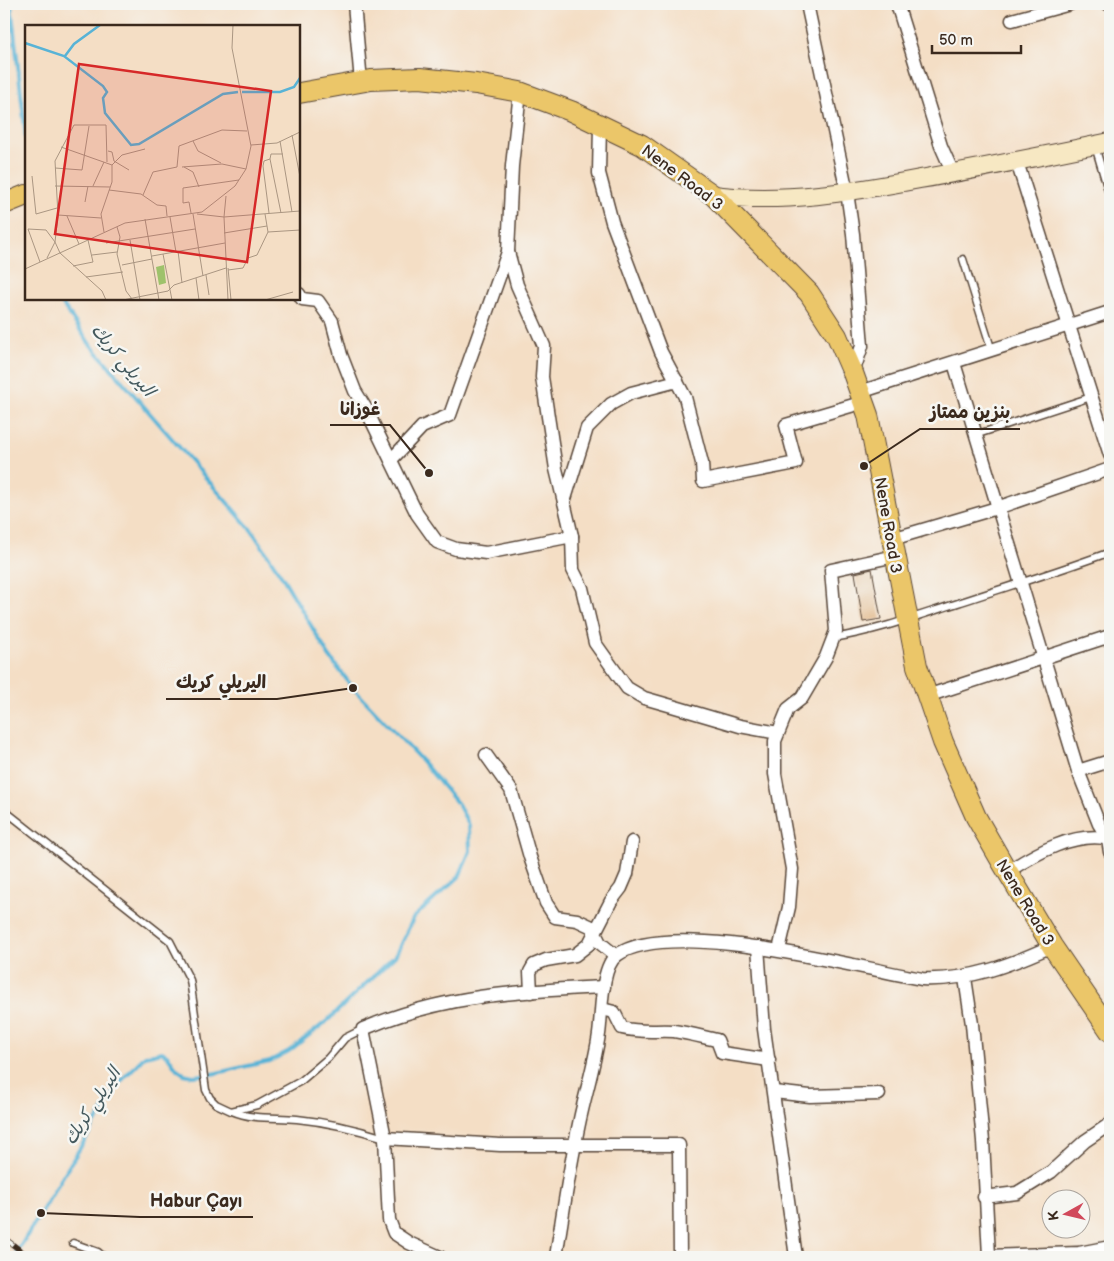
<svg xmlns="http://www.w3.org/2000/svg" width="1114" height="1261" viewBox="0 0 1114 1261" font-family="'Balsamiq Sans','Playpen Sans Arabic',sans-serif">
<rect width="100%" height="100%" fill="#f6f6f2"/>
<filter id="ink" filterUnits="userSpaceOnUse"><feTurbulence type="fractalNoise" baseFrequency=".02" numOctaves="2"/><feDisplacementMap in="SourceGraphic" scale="10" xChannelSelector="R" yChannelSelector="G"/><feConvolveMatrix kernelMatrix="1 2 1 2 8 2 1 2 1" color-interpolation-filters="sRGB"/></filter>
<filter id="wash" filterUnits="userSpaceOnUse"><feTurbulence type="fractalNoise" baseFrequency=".0096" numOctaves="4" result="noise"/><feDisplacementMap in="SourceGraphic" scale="20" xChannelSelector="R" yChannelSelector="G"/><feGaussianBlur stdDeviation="1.12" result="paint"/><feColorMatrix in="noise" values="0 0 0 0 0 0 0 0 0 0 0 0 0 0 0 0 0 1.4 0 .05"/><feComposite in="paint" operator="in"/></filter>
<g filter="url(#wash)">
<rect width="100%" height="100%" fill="#f4dec5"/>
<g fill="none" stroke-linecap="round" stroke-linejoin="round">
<g stroke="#58b3d6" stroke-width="4">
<polyline points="11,4 26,138"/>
<polyline points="14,1257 120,1082 145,1056 162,1052 167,1055 177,1069 184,1074 193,1076 212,1074 270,1061 289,1051 327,1021 395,956 414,917 459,877 470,851 469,825 458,804 422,761 353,688 329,656 283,578 252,531 89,343 59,299"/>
</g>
</g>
<g id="blocks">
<polygon fill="#dda970" points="872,569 881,619 863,622 855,573"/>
</g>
</g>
<g filter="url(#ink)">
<use href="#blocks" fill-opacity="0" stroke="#574537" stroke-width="1"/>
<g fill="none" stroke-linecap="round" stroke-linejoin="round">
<g stroke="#574537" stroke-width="9">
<g id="lane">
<polyline points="1095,146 1110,197"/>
<polyline points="963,259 992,351"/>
<polyline points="975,435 1091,397"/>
<path d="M833,638C877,631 917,616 958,603C1009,586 1060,571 1110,552"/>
<polyline points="4,810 170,941 190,980 206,1090 210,1098 216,1104 231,1111 257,1105 301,1081 328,1058 345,1038 363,1029"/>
<path d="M232,1111C253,1120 275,1117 297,1119C327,1122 356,1129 385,1138"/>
<polyline points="73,1243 98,1252 104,1257"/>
</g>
</g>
<g stroke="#574537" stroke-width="15">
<g id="street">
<polyline points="354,4 361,82"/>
<polyline points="807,4 847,192 853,234 862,346 853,373"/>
<polyline points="897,4 941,146 953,173"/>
<polyline points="1108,4 1110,4"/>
<polyline points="1012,20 1070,4"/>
<polyline points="520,92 512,166 508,252 517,285 544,346 542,377 556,469 564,502"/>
<polyline points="600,125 599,173 612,222 661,352 685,397 702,463 703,481 796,463 786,425 864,402"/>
<polyline points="1017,162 1110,455"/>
<polyline points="299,294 302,299 318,301 332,321 341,355 355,391 366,409 417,514 437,542 456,549 486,553 572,536 573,570 582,588 595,643 627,688 644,698 672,706 740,726 778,733"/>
<polyline points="954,363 1078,771 1099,824 1108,839 1110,852"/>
<polyline points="860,392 1110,312"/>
<polyline points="391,460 422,427 450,415 508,252"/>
<polyline points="572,536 564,502 587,428 611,404 631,393 677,381"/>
<polyline points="892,539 997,508 1110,469"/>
<polyline points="927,696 1110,636"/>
<polyline points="486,755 511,790 530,857 546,903 555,917 577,920 592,927 600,943 616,956"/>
<polyline points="1078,771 1110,761"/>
<path d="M1007,872C1036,853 1075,831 1110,839"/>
<polyline points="758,947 764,1029 796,1257"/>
<polyline points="779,950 789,907 792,869 775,774 775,741 788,709 802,698 826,657 836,631 831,570 895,556"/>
<polyline points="965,978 972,1024 983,1141 989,1256 987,1257"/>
<polyline points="531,992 530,972 534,965 546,960 575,955 589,944 611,901 621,888 627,874 632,842"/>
<path d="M602,1009L614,1012L622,1028C642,1033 654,1030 674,1031C688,1033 703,1037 717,1040L722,1053L769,1060"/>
<polyline points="774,1092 810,1096 879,1094"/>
<polyline points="385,1138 500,1145 679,1145 680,1257"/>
<polyline points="984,1197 1017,1193 1051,1172 1085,1141 1110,1124"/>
<polyline points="989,1256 1079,1253 1110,1247"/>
<path d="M440,1257L409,1243L394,1233L389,1220L385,1138L363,1029C443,995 518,991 604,987"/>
<path d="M556,1257C563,1211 570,1165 580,1119C586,1091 595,1063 599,1034C602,1015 600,967 617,955C671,917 857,968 922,979C969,981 1010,965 1052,946"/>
</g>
</g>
<g stroke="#574537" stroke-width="20">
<path id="secondary" d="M713,195C782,204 851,192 920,179C984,168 1047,155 1110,142"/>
</g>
<g stroke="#574537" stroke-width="22">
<g id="primary">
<polyline points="299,93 371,80 420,78 476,84 520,92 571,111 642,145 713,195 809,293 837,336 853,373 868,415 917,666 943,742 976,817 1003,864 1052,946 1110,1031"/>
<polyline points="4,204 26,195"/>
</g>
</g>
<use href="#lane" stroke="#fff" stroke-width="6"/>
<use href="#street" stroke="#fff" stroke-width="12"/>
<use href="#secondary" stroke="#f7e8c3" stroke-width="18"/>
<use href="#primary" stroke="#ebc669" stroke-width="20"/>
<g stroke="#3b2a1e" stroke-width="5.5">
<polyline id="rail" points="4,1238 29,1257"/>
</g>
<use href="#rail" stroke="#f6f6f2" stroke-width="4" stroke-dasharray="11" stroke-linecap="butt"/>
</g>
</g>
<g text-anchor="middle" stroke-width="5" stroke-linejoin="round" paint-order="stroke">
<g font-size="16" fill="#3b2a1e" stroke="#f6f6f2">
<text transform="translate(683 177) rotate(37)" y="6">Nene Road 3</text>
<text transform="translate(889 525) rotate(80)" y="6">Nene Road 3</text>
<text transform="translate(1026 902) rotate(59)" y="6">Nene Road 3</text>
</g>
<g font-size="18" font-style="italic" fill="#455a5e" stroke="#f6f6f2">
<text transform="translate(123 360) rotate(50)" y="6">اليريلي كريك</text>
<text transform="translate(92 1106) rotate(-57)" y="6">اليريلي كريك</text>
</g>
</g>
<g transform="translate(25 25)">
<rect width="275" height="275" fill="#f4dec5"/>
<path d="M139,240L141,258L134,260L131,242Z" fill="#9ec26b"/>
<path fill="none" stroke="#58b3d6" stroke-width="2.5" d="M0,18L39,31L78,61L82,67L78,73L80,88L106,120L114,119L198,69L213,67M40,31L49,19L75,0M217,67H255L269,62L275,53"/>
<path fill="none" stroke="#aa9682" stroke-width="1" d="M267,110L275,152M168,116L173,126L196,138M255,116L267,187M226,120L252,118L275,107M36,122L87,140V157L76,189L79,207M83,126L87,127L89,136L104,145M87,140L97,130L120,124M157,142L197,139L221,144M159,142L168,147L174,162M30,143L57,145L64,101M7,151L11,189L32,183M30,161L85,162M68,161L79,137M84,165L116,169L132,180L141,181L142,191M118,170L128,147L152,142L154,121L197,105L222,106M201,171L199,192L203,275M60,177L63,161M166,188L164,177L158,178V163L214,155M244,188L238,141L239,136L245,134M256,188L245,134L246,129H258M168,189L178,251M172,189L199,192L275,186M240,189L243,207L275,205M33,190L30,217L35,228L77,266L81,275M42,191L54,219M145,192L151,227M76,193L33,190L30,136L49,100H81L82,137M120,194L134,275M92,202L95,212L92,229L101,266L107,274M199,208L242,201M105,215L115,275M81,218L170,204M153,226L157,258M138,229L147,275M67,230L92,227M127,231L200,218M15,237L3,204L21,205L30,217L22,233M97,240L127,234M48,241L68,237L63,215M203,243L206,275M0,244L100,198L177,187L210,161L221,144L226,121L207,23L208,0M203,245L218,243L223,233L232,230L243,207M181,250L184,270M61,252L98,247M171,253L174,275M98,275L143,266L149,260L201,243M240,275L268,267"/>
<path fill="#d62828" fill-opacity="0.15" stroke="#d62828" stroke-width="2.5" d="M54,39L246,66L222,237L30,209Z"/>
<rect width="275" height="275" fill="none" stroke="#3b2a1e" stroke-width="2.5"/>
</g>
<path fill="none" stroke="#3b2a1e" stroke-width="2" d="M429 473L390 425H330M864 466L920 429H1020M353 688L277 699H166M41 1213L140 1217H253"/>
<g fill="#3b2a1e" stroke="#f6f6f2" stroke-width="2">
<circle cx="429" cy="473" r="5"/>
<circle cx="864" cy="466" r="5"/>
<circle cx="353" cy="688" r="5"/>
<circle cx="41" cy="1213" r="5"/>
</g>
<g font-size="18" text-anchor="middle" font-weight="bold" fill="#3b2a1e" stroke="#f6f6f2" stroke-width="5" stroke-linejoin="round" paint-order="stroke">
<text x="360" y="415">غوزانا</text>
<text x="970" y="418">بنزين ممتاز</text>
<text x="221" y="688">اليريلي كريك</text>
<text x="196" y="1207">Habur Çayı</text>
</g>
<rect width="1114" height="1261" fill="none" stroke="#f6f6f2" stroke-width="20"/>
<g transform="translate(1066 1214) rotate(262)"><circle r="24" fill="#f6f6f2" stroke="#aba49d"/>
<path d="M0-4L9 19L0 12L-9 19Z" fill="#d1495b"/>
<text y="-8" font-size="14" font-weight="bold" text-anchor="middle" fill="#3b2a1e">K</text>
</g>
<path d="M932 45v8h89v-8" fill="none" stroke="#3b2a1e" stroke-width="2.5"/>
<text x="939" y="45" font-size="15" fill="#3b2a1e" stroke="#f6f6f2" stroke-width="4" paint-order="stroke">50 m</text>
</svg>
